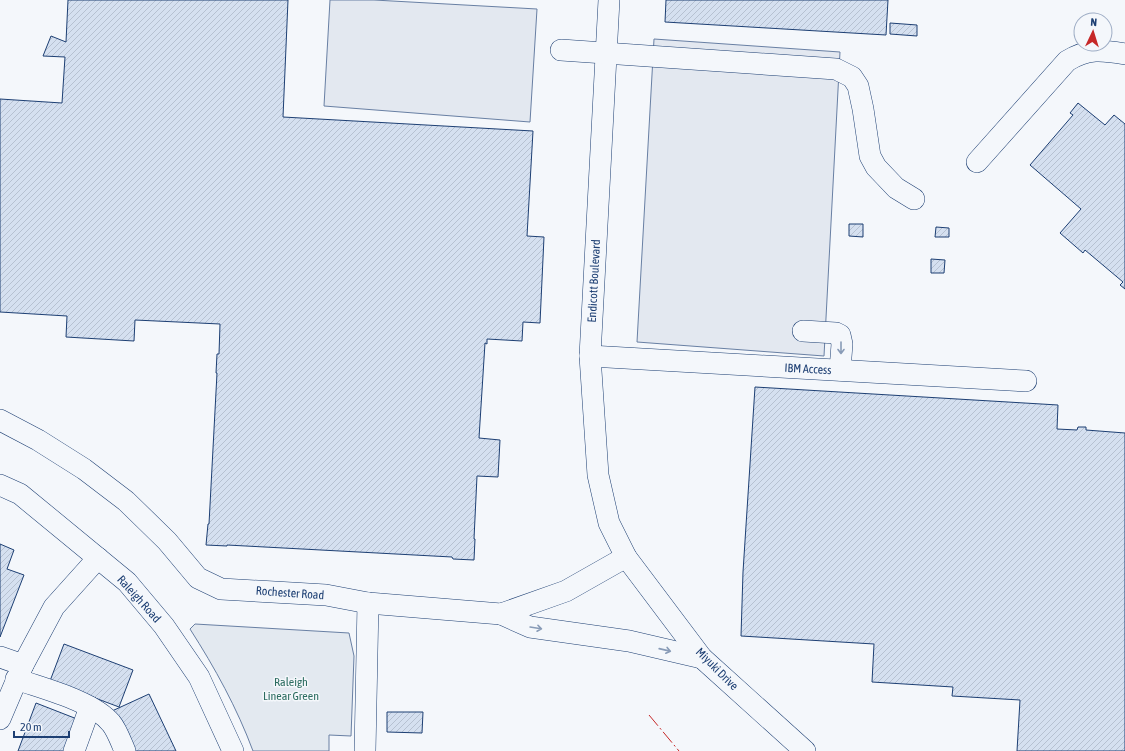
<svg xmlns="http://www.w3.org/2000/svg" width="1125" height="751" viewBox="0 0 1125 751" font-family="'Asap Condensed',sans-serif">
<defs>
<pattern id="building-hatch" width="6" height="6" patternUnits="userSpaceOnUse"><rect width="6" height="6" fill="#d5e0f0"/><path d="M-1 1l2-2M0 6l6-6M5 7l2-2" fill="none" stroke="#b6c1d1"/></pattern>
</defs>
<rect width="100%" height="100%" fill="#f4f7fb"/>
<path fill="#e3e9f0" stroke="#687fa3" d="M195,624L349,633L354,656L351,736L329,735V751H253C237,708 215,668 190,629Z"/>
<g fill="#e3e8f0" stroke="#687fa3">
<polygon points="330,0 374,0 537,9 530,122 324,106"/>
<polygon points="654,39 840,52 824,356 637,342"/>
</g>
<g fill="url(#building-hatch)" stroke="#1d3f73">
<polygon points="68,0 288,0 283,117 533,131 527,236 544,237 540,323 523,322 522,341 487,339 487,344 485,343 479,438 500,440 498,477 477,476 474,539 475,539 474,560 453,559 452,557 227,545 227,546 206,545 208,524 209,524 217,373 216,373 217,354 219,354 220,324 135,320 134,341 66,337 67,316 0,312 0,99 62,103 65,57 43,56 51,36 66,42"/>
<polygon points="666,0 888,0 886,35 665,22"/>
<polygon points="890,23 917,25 917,36 890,34"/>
<polygon points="1078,103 1105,125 1114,115 1125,124 1125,289 1120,285 1123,282 1085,250 1083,253 1060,233 1081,209 1030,165 1073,115 1070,113"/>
<polygon points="849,224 863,224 863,237 849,236"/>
<polygon points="936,227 949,228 949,237 935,237"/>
<polygon points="931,259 945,260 944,273 931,273"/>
<polygon points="755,387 1058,405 1057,429 1077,430 1078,427 1086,427 1086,430 1125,433 1125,751 1017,751 1020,700 952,696 953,687 872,682 874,644 741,636 743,572"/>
<polygon points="0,544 14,550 7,569 24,575 0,637"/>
<polygon points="64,644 133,670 119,707 50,681"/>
<polygon points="149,694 176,751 131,751 112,711"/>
<polygon points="36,703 77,719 65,751 18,751"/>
<polygon points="387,712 423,712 422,733 387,732"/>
</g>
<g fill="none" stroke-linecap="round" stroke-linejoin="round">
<g stroke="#1d3f73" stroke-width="22">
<g id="minor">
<polyline points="609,0 590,356 598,475 609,523 626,557 702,658 805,751"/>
<polyline points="561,50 836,69 852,77 858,86 863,109 870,156 876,167 896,188 914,199"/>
<path d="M977,162L1067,61C1088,48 1102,50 1125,54"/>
<polyline points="803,331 836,333 840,335 842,344 840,370"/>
<polyline points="590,356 1026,381"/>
<polyline points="0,420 38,440 84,469 126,501 167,541 198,578 221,589 326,595 368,603 501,614 566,591 626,557"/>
<polyline points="0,485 20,494 127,582 164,626 199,677 233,751"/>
<polyline points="501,614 530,627 629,641 702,658"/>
<polyline points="0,657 23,665"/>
<path d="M16,679C44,689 93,701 111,723C117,730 121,742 125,751"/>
<polyline points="0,719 23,665 54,607 98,558"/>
<polyline points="74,751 90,707"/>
<polyline points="365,751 368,603"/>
</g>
</g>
<use href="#minor" stroke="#f4f7fb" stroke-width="21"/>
<polyline stroke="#c62828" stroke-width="1" stroke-dasharray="14 3 2 3" stroke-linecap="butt" points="649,715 679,751"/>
</g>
<defs><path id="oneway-shaft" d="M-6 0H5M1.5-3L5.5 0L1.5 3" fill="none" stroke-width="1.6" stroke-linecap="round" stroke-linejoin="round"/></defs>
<g stroke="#889bb7">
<use href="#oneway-shaft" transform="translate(841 348) rotate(90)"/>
<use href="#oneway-shaft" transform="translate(536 628) rotate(9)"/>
<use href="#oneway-shaft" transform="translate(665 650) rotate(13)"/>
</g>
<g text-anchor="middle" stroke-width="3" stroke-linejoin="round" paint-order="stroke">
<g font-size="12" fill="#1d3f73" stroke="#f4f7fb">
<text transform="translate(594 281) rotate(-87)" y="4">Endicott Boulevard</text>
<text transform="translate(808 369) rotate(3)" y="4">IBM Access</text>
<text transform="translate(290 593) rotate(4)" y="4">Rochester Road</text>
<text transform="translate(139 599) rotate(48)" y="4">Raleigh Road</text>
<text transform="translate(717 669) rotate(45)" y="4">Miyuki Drive</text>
</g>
<g font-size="12" fill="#2c6c60" stroke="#f4f7fb">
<text x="291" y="686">Raleigh<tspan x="291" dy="14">Linear Green</tspan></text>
</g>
</g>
<g transform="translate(1093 32) rotate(4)"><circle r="19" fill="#f4f7fb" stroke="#9eadc5"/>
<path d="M0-3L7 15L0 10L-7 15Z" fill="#c62828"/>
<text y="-6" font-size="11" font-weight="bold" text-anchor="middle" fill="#1d3f73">N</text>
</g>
<path d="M14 731v6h55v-6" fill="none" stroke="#1d3f73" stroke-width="2"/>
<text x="20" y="731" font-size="12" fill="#1d3f73" stroke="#f4f7fb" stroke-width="3" paint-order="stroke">20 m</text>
</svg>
